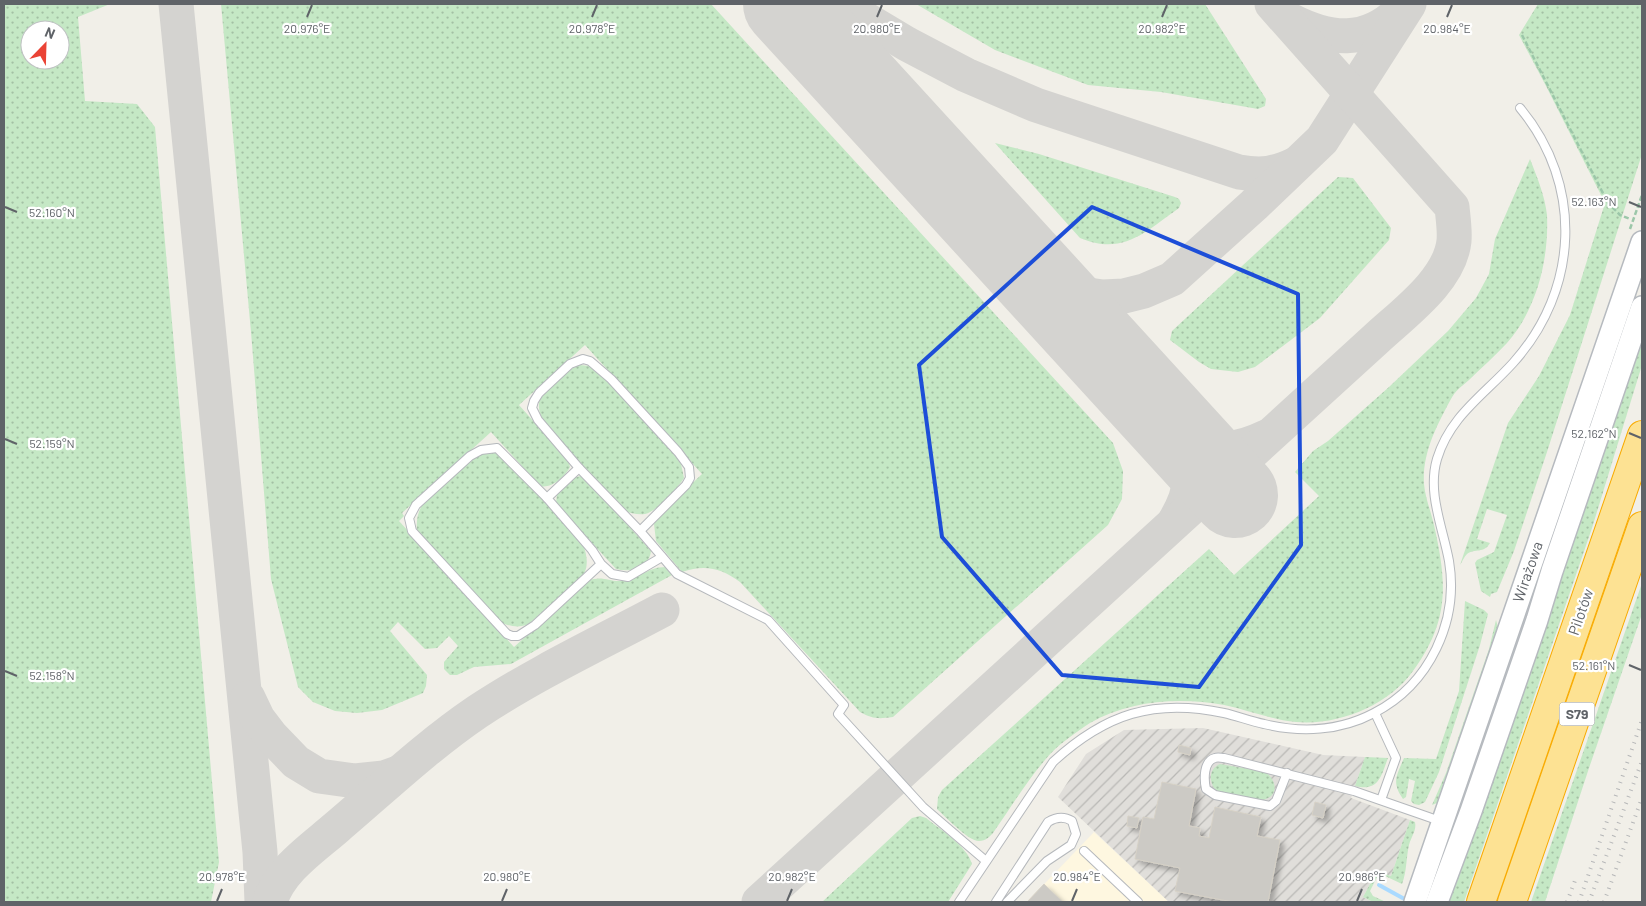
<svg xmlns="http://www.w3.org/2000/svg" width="1646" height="906" viewBox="0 0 1646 906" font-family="Barlow,sans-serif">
<defs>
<pattern id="industrial-furrows" width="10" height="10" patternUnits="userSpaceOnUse" patternTransform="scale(1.25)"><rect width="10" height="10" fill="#e0deda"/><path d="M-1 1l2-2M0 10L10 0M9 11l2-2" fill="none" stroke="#b9b8b5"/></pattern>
<pattern id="grass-dots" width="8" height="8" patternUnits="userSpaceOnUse" patternTransform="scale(1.25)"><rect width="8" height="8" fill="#c5e8c5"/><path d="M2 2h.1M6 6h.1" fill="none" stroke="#a3c0a4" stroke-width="1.8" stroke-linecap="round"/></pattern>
<filter id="shadow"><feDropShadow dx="4.5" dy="4.5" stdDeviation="2.5" flood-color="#0004"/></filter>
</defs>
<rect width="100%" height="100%" fill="#f1efe8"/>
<polygon fill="#fef7e0" points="1094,832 1169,902 1027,902"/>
<polygon fill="url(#industrial-furrows)" points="1203,728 1323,755 1365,757 1351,798 1410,820 1391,876 1377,871 1363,897 1373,902 1169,902 1058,797 1086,754 1124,730"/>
<g fill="url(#grass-dots)" fill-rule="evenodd">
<path d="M4,4H110L78,17L85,101L137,104L155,127L219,862L211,902H4ZM30,30H60V60H30Z"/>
<path d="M221,4H711L1113,443L1123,471L1122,499L1108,525L893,717C878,719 873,719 860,712L740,582C721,568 705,564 682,572L656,541L654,524L656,518L702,474L585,345L519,405L568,460L570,467C565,477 551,489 540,486L491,432L402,513L404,516L399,521L514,647L587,581C603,575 608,582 622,581C639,579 647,567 666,567L672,575L511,664L474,667L457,675H450L444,669V662L458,646L449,636L437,648L425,649L398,622L390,631L427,675L426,686L423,693L382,710L357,713L335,711L313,702L298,687L271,579L251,332Z"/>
<polygon points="916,4 1205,4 1266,99 1265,106 1258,109 1161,92 1088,85 995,50"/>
<path d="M1538,4H1642V154L1547,452L1514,551L1497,592L1491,594L1490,597L1481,591L1475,563L1477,560L1494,552L1507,515L1487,509L1477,539L1490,543C1484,554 1475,548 1467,554C1464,557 1462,562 1460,565L1508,423L1539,376L1570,315L1605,203L1546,86L1519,35Z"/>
<path d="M995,143L1039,154L1175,197L1179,199L1181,203L1179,208C1145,232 1123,256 1080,238Z"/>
<path d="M1530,159C1537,177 1545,196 1547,215C1549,259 1537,309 1507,343C1495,356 1481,368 1469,380C1462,386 1455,391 1451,399C1437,425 1422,453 1424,484C1425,497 1431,512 1434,525C1447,583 1450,620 1413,671C1389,705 1338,726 1296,722C1272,720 1248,710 1224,705C1180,697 1130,700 1090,723C1075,733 1057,745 1045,760C1026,782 1010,809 993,833C989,837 986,841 979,841C968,841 946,817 937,809L938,797L942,790L1209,549L1234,575L1319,496L1295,472L1313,451L1328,441L1389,387L1448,331L1476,298L1489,274L1495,239Z"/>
<polygon points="1338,177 1353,178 1391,228 1389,240 1320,318 1255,367 1238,372 1211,369 1199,362 1170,340 1172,331"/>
<polygon points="1642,335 1642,365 1592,528 1464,902 1447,902"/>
<path d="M580,365L590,366L603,373L674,451L681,464L684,478C677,489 658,511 645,514C637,515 631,513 624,511L545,425C535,404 537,399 553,383C563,373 568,370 580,365Z"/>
<path d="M485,452H494L508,460L583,544C587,556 589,565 583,576L529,624C519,628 511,627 500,622L417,531C416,519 418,511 424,502L472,457Z"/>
<path d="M580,476L586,478L651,551C649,568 631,573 616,569L556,504L557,493L574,478Z"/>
<polygon points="1642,583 1642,614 1589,768 1545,902 1531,902"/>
<path d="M1465,601L1484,610L1488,614L1480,645L1439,772L1425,802L1419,805L1414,804L1411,801L1415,781L1409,779L1406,797L1403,799C1391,782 1397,775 1404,758L1436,759L1459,691Z"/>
<polygon points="1496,620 1499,631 1442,796 1437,803 1432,805 1446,773 1489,649"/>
<path d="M1365,757L1388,758C1381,776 1379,792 1355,786Z"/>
<path d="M1220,764L1265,772C1275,778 1280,794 1266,799C1259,802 1221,795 1216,790C1213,788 1212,784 1211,780C1210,773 1213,767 1220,764Z"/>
<path d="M920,816L926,818C941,830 967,846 972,864L948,902H822L912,818Z"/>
<path d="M1410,820L1415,822C1417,830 1411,837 1409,845C1406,858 1407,871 1402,884L1383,875H1378L1370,891L1373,896L1386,902H1373L1363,897L1377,871L1391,876Z"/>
</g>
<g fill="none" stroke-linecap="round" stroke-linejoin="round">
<polyline stroke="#aadaff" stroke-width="4" points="1379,885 1408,901"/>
<g stroke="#d4d3d0" stroke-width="35">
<polyline points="176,4 260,852 262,902"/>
<path d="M840,4L907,44L966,75L1036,105L1239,172C1262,176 1275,174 1296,164"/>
<path d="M1290,20C1329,40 1366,45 1400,11"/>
<polyline points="1031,272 1055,286 1081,294 1103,297 1124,296 1144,291 1172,279 1254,205 1322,140 1409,4"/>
<path d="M1175,521C1197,483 1191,471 1176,432C1214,449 1226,456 1266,437"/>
<polyline points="248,698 258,719 271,736 296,762 319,776 355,781 384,778 398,773"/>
<path d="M270,902C279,870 313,848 337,827C383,788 427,746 477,712C536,673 600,643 662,610"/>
<path d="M759,902L1377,338C1404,313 1450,280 1454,241C1455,230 1453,218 1452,207L1272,4"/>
</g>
<polyline stroke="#d4d3d0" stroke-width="86" points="786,4 1235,495"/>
</g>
<g fill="#cccac5" stroke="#d6d1c6" filter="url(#shadow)">
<polygon points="1179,745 1191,748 1190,755 1178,752"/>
<polygon points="1162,782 1196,789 1189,826 1200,828 1199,836 1209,838 1215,807 1261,817 1257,836 1280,840 1268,902 1233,902 1175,891 1180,868 1135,859 1143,817 1154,819"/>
<polygon points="1315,802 1326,805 1323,818 1312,815"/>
<polygon points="1128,816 1139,818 1137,828 1127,826"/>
<polygon points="1044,884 1063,902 1027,902"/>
</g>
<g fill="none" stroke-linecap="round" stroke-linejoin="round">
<g stroke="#b5b8bc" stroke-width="10">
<g id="lane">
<polyline points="547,498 579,468"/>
<polyline points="640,531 686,485 690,478 689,467 678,452 611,379 590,361 583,359 570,364 539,393 534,401 532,408 538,420 579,468 640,531 677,574 768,620 844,705 838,714 923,807 986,861"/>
<polyline points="601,564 535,625 518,636 512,636 507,634 412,531 409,518 416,505 470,456 481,450 497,448 547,498 592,550 601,564 612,574 628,577 662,557"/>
<polyline points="1375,713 1396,758 1381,800"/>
<path d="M1287,773L1276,801L1270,806L1215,795L1206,789C1204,780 1203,761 1215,758C1218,757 1221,758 1224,758L1354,791L1440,821"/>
<polyline points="1084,851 1138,902"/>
<path d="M959,902L1053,762C1105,714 1154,698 1224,713C1237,716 1250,721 1264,724C1301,733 1340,731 1374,713C1430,684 1459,621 1449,561C1443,528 1427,493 1437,459C1450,416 1484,395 1513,363C1579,290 1584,185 1520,108"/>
<path d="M996,902L1048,822C1056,817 1064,816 1072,821L1076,834L1071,845L1047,861L1007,902"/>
</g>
</g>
<g stroke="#b6babf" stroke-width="24">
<g id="secondary">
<polyline points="1415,902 1642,242"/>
<polyline points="1437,902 1471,811 1537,620 1552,571 1642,307"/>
</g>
</g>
<g stroke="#f9ab00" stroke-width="30">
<g id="highway">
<polyline points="1481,902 1642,435"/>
<polyline points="1512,902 1642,526"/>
</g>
</g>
<g stroke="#9cc7a9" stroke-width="2.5" stroke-dasharray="5 2.5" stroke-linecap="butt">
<polyline points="1522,35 1608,203 1620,215 1630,219"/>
<polyline points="1630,229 1642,195"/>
</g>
<use href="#lane" stroke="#fff" stroke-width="8"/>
<use href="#secondary" stroke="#fff" stroke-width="21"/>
<use href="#highway" stroke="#fde293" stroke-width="28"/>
<g stroke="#b6b7b8" stroke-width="4" stroke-dasharray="1 6" stroke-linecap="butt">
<polyline points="1567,902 1576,878"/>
<polyline points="1579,902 1642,720"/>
<polyline points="1589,902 1642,761"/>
<polyline points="1604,902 1642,798"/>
</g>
</g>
<path fill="none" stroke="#1d4ed8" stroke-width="4" stroke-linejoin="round" d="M1092,207L1298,294L1301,545L1199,687L1062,675L942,537L919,365Z"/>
<path fill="none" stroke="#5f6368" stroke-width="2" d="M307,17L312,5M592,17L597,5M877,17L882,5M1162,17L1167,5M1447,17L1452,5M1629,202L1641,207M5,207L17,212M1629,433L1641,438M5,439L17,444M1629,665L1641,670M5,671L17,676M217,901L222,889M502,901L507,889M787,901L792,889M1072,901L1077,889M1357,901L1362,889"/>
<g text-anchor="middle" stroke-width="4.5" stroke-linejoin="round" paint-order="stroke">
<rect fill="#fff" stroke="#8f9295" stroke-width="1" x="1559.5" y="702.5" width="35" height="23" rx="4"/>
<g font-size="14" font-weight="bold" fill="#5f6368">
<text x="1577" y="719">S79</text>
</g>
<g font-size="15" fill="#5f6368" stroke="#fff">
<text transform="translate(1528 572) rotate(-71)" y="5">Wirażowa</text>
<text transform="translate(1581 612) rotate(-71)" y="5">Pilotów</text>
</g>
</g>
<g font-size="12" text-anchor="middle" fill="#5f6368" stroke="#fff" stroke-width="4.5" stroke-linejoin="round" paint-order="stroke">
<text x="307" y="33">20.976°E</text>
<text x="592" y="33">20.978°E</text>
<text x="877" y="33">20.980°E</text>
<text x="1162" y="33">20.982°E</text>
<text x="1447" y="33">20.984°E</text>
<text x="1594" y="206">52.163°N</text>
<text x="52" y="217">52.160°N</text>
<text x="1594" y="438">52.162°N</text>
<text x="52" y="448">52.159°N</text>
<text x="1594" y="670">52.161°N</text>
<text x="52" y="680">52.158°N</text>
<text x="222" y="881">20.978°E</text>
<text x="507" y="881">20.980°E</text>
<text x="792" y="881">20.982°E</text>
<text x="1077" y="881">20.984°E</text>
<text x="1362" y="881">20.986°E</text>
</g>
<rect width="1646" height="906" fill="none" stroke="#5f6368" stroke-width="10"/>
<g transform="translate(45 45) rotate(23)"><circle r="24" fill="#ffffff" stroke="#bfc1c3"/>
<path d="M0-4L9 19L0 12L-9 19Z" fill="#ea4335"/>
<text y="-8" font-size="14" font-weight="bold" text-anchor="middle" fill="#5f6368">N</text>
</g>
</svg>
